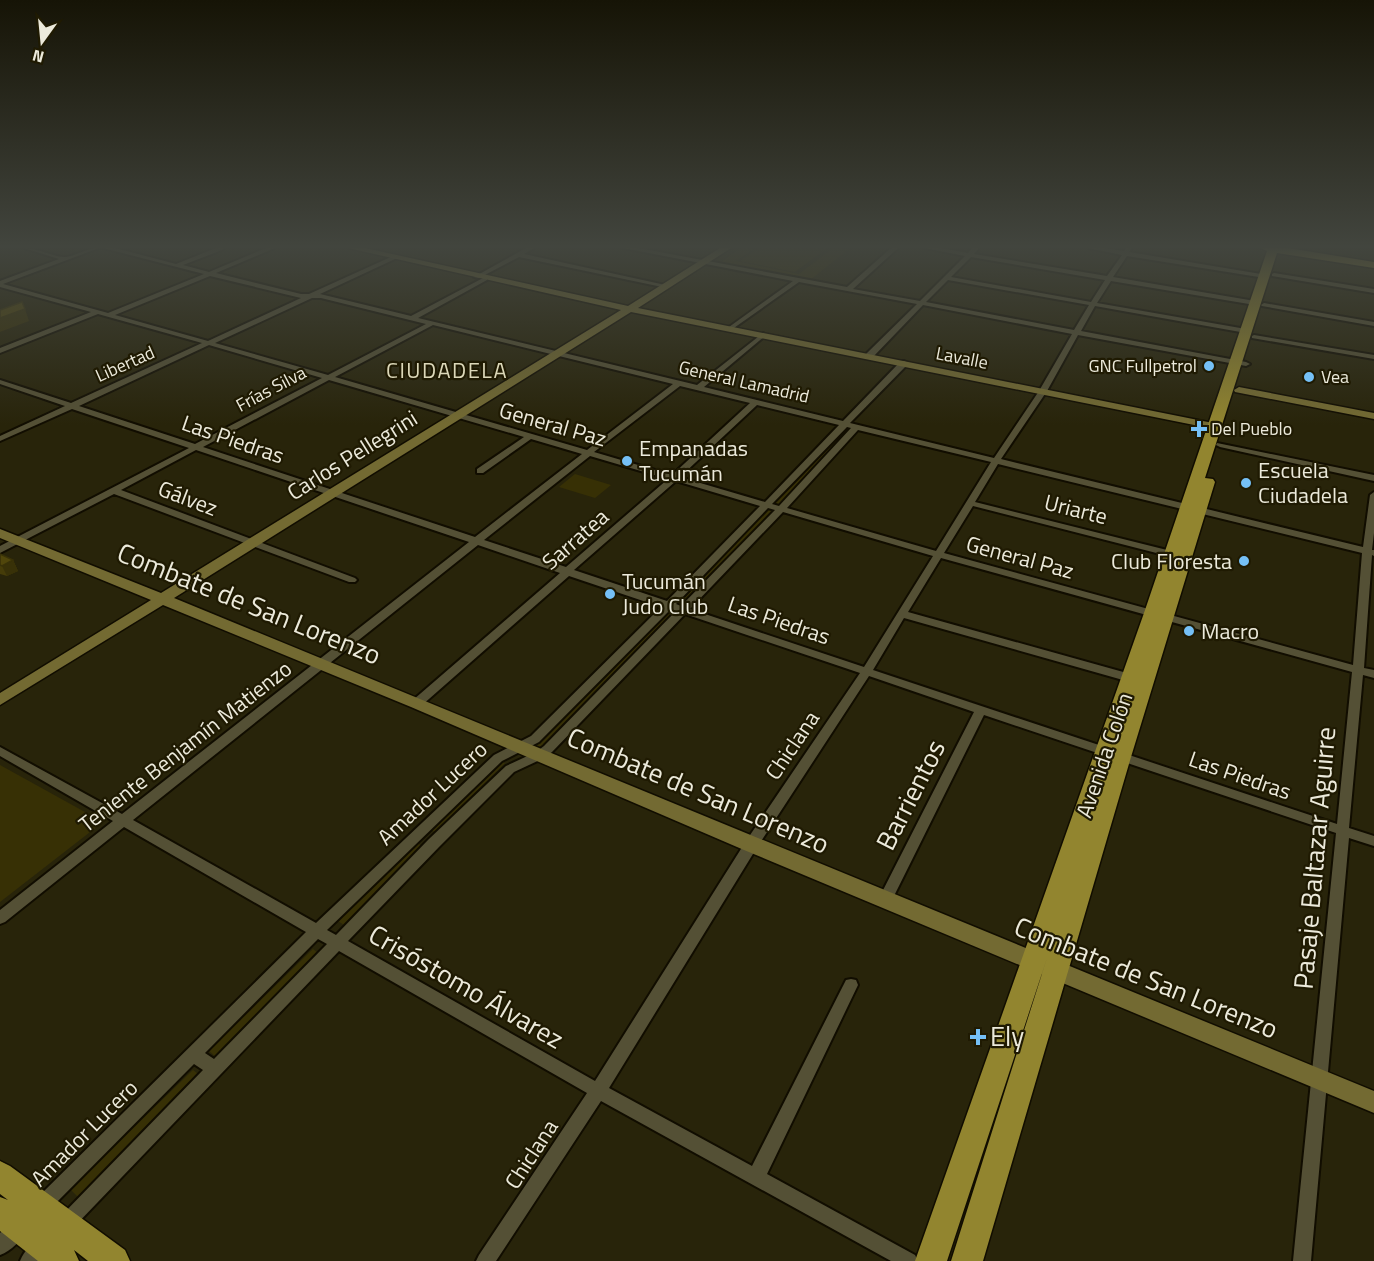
<svg xmlns="http://www.w3.org/2000/svg" width="1374" height="1261" viewBox="0 0 1374 1261" font-family="'Titillium Web',sans-serif">
<rect width="100%" height="100%" fill="#28240a"/>
<g fill="#373005">
<polygon points="740,248 755,248 736,261 799,274 833,248 849,249 810,280 720,263"/>
<polygon points="759,248 827,248 795,272 740,261"/>
<polygon points="847,426 852,428 779,507 771,505"/>
<polygon points="575,474 611,485 595,498 559,487"/>
<polygon points="768,508 776,511 682,606 676,604"/>
<polygon points="671,608 677,611 540,750 531,747"/>
<polygon points="497,761 505,763 435,832 428,829"/>
<polygon points="0,765 103,822 0,902"/>
<polygon points="416,842 423,847 344,925 338,921"/>
<polygon points="313,949 318,953 216,1057 209,1051"/>
<polygon points="193,1070 198,1074 79,1198 70,1189"/>
</g>
<g fill="none" stroke-linecap="round" stroke-linejoin="round">
<g stroke="#110d00" stroke-width="4">
<g id="street">
<path d="M24,248C38,248 56,258 66,257C78,255 87,248 99,248L3,284L108,313L204,274L103,248H115L176,264L216,248H223L222,250L183,265L209,272L266,248H275L216,273L301,294H309L393,256L396,258L395,259L320,294L411,316L485,277L487,278V280L418,318L697,385L763,333L766,335L765,336L704,387L843,421L901,361H904L908,363L907,365L850,423L994,458L1039,391L1072,334L923,305L872,358H866V354L917,304L799,282L731,330L729,329V327L793,281L623,248H638L847,287L891,248H898L853,289L920,301L965,256L925,248H941L968,253L972,248H979L974,254L1107,276L1122,255L1088,248H1105L1124,251L1126,248H1132L1129,252L1267,275L1268,276L1265,278L1127,256L1113,277L1255,301L1258,303L1255,305L1111,281L1097,303L1246,329L1249,331L1246,333L1095,306L1081,331L1246,362L1250,364L1246,366L1078,335L1047,391L1001,459L1363,547L1370,495L1374,492V533L1372,550H1374V556L1372,555L1364,668L1374,670V678L1363,675L1349,828L1374,836V846L1349,838L1311,1261H1293L1336,833L984,715L890,904L885,906L880,904L878,900L974,712L869,676L756,849L609,1088L752,1166L846,980L851,979L856,980L858,985L767,1174L915,1255L918,1261H891L601,1101L496,1261H476L479,1255L587,1093L339,951L72,1229L66,1232L60,1229L57,1223L60,1217L203,1070L194,1064L47,1212L41,1215L35,1212L32,1206L35,1200L306,932L124,827L5,922L0,924V910L113,821L0,756V747L122,814L469,542L196,450L121,490L355,578L357,580L355,582H349L114,494L0,553V546L189,448L72,409L0,441V436L65,406L0,384V380L71,403L202,343L98,314L0,353V348L91,312L0,287V281L59,259ZM971,257L1105,280L1091,302L951,277ZM210,276L301,298L208,341L115,315ZM948,280L1089,305L1074,330L926,302ZM312,298H321L426,324L328,375L215,343ZM433,325L673,384L587,450L335,377ZM209,345L322,378L195,444L79,406ZM329,380L524,437L477,469V473H483L531,439L582,454L475,537L203,447ZM680,386L750,403L672,475L594,452ZM757,405L839,425L765,502L680,477ZM847,427L851,428L779,506L772,504ZM858,430L991,462L936,551L787,508ZM590,456L668,479L566,567L484,540ZM998,464L1362,553L1353,665L944,553L973,506L1172,557L1177,554L1175,552L975,502ZM676,481L760,506L667,601L574,570ZM768,508L775,510L681,606L676,604ZM783,512L933,556L864,667L690,609ZM478,545L560,573L413,700L411,703L413,706H421L569,576L661,607L531,736L494,755L316,923L133,820ZM941,558L1352,672L1337,824L873,670L904,618L1130,682L1136,678L1134,675L908,612ZM670,610L676,611L544,746L536,752L506,766L429,839L336,935L327,930L502,761L539,742ZM685,614L860,673L746,841L595,1081L348,941L439,847L514,772L544,758L552,752ZM318,939L327,944L214,1059L205,1053Z"/>
<polygon points="526,248 534,248 524,254 670,286 667,288 519,257 479,278 474,277"/>
<polygon points="1274,273 1374,289 1374,293 1272,276 1272,274"/>
<polygon points="1264,303 1374,322 1374,326 1262,306 1261,305"/>
<polygon points="1254,335 1374,355 1374,359 1252,338 1252,336"/>
<polygon points="1217,443 1374,475 1374,481 1220,447 1216,445"/>
<path d="M17,1220L23,1223L26,1229C22,1240 11,1251 0,1255V1233L11,1223Z"/>
<path d="M42,1238L48,1241L51,1247L48,1253L41,1261H20C24,1251 32,1242 42,1238Z"/>
</g>
</g>
<g stroke="#110d00" stroke-width="3">
<g id="secondary">
<polygon points="348,248 365,248 628,306 720,248 731,248 638,308 1218,424 1218,428 1214,429 631,312 174,598 1374,1091 1374,1113 744,850 411,707 163,605 0,705 0,693 151,600 0,538 0,529 161,593 621,310"/>
<polygon points="1239,387 1374,413 1374,419 1235,392 1234,390"/>
</g>
</g>
<g stroke="#110d00" stroke-width="3">
<g id="primary">
<polygon points="1261,248 1288,248 1374,262 1374,268 1277,253 1205,478 1213,479 1215,482 1131,757 983,1261 951,1261 1047,958 947,1261 915,1261 1144,613 1267,251"/>
<polygon points="0,1161 10,1166 125,1250 130,1261 88,1261 74,1250 79,1261 38,1261 0,1231 0,1197 8,1200 0,1194"/>
</g>
</g>
<use href="#street" fill="#545035" fill-rule="evenodd"/>
<use href="#secondary" fill="#736a32" fill-rule="evenodd"/>
<use href="#primary" fill="#92852f" fill-rule="evenodd"/>
</g>
<polygon fill="#453c09" points="0,554 13,560 18,571 7,576 0,574"/>
<g fill="#383108">
<polygon points="25,309 29,321 0,332 0,318"/>
<polygon points="13,560 18,571 7,576 2,566"/>
</g>
<g fill="#50460b" stroke="#383108" stroke-width="1.5">
<polygon points="22,302 25,309 0,318 0,310"/>
<polygon points="0,554 13,560 2,566 0,565"/>
</g>
<linearGradient id="sky" x2="0" y2="1"><stop stop-color="#161406"/><stop offset="0.58" stop-color="#42453e"/><stop offset="1" stop-color="#42453e" stop-opacity="0"/></linearGradient>
<rect width="1374" height="425" fill="url(#sky)"/>
<g fill="#75c0f6" stroke="#1f1a02" stroke-width="2">
<circle cx="1209" cy="366" r="6"/>
<circle cx="1309" cy="377" r="6"/>
<path d="M1196 420h6v6h6v6h-6v6h-6v-6h-6v-6h6z"/>
<circle cx="627" cy="461" r="6"/>
<circle cx="1246" cy="483" r="6"/>
<circle cx="1244" cy="561" r="6"/>
<circle cx="610" cy="594" r="6"/>
<circle cx="1189" cy="631" r="6"/>
<path d="M975 1028h6v6h6v6h-6v6h-6v-6h-6v-6h6z"/>
</g>
<g text-anchor="middle" stroke-width="4.5" stroke-linejoin="round" paint-order="stroke">
<g font-size="18" fill="#eceadb" stroke="#1f1a02">
<text transform="translate(962 358) rotate(11)" y="6">Lavalle</text>
<text transform="translate(125 364) rotate(-24)" y="6">Libertad</text>
<text transform="translate(744 382) rotate(13)" y="6">General Lamadrid</text>
<text transform="translate(271 389) rotate(-28)" y="6">Frías Silva</text>
</g>
<g font-size="18" fill="#eceadb" stroke="#1f1a02" text-anchor="start">
<text x="1197" y="372" text-anchor="end">GNC Fullpetrol</text>
<text x="1321" y="383">Vea</text>
<text x="1211" y="435">Del Pueblo</text>
</g>
<g font-size="22" letter-spacing="1.5" fill="#dcd8b9" stroke="#1f1a02">
<text x="447" y="378">CIUDADELA</text>
</g>
<g font-size="22" fill="#eceadb" stroke="#1f1a02">
<text transform="translate(553 424) rotate(16)" y="8">General Paz</text>
<text transform="translate(233 439) rotate(19)" y="8">Las Piedras</text>
<text transform="translate(352 455) rotate(-32)" y="8">Carlos Pellegrini</text>
<text transform="translate(188 498) rotate(21)" y="8">Gálvez</text>
<text transform="translate(1076 509) rotate(14)" y="8">Uriarte</text>
<text transform="translate(575 539) rotate(-41)" y="8">Sarratea</text>
<text transform="translate(1020 557) rotate(15)" y="8">General Paz</text>
<text transform="translate(779 620) rotate(19)" y="8">Las Piedras</text>
<text transform="translate(792 745) rotate(-56)" y="8">Chiclana</text>
<text transform="translate(185 746) rotate(-38)" y="8">Teniente Benjamín Matienzo</text>
<text transform="translate(1104 755) rotate(-71)" y="8">Avenida Colón</text>
<text transform="translate(1240 775) rotate(19)" y="8">Las Piedras</text>
<text transform="translate(432 793) rotate(-43)" y="8">Amador Lucero</text>
<text transform="translate(84 1133) rotate(-45)" y="8">Amador Lucero</text>
<text transform="translate(531 1154) rotate(-57)" y="8">Chiclana</text>
</g>
<g font-size="22" fill="#eceadb" stroke="#1f1a02" text-anchor="start">
<text x="639" y="456">Empanadas<tspan x="639" dy="25">Tucumán</tspan></text>
<text x="1258" y="478">Escuela<tspan x="1258" dy="25">Ciudadela</tspan></text>
<text x="1232" y="569" text-anchor="end">Club Floresta</text>
<text x="622" y="589">Tucumán<tspan x="622" dy="25">Judo Club</tspan></text>
<text x="1201" y="639">Macro</text>
</g>
<g font-size="27" fill="#eceadb" stroke="#1f1a02">
<text transform="translate(249 604) rotate(22)" y="9">Combate de San Lorenzo</text>
<text transform="translate(698 791) rotate(23)" y="9">Combate de San Lorenzo</text>
<text transform="translate(911 795) rotate(-63)" y="9">Barrientos</text>
<text transform="translate(1315 858) rotate(-85)" y="9">Pasaje Baltazar Aguirre</text>
<text transform="translate(1146 978) rotate(22)" y="9">Combate de San Lorenzo</text>
<text transform="translate(466 987) rotate(30)" y="9">Crisóstomo Álvarez</text>
</g>
<g font-size="27" fill="#eceadb" stroke="#1f1a02" text-anchor="start">
<text x="990" y="1046">Ely</text>
</g>
</g>
<g transform="translate(42 42) rotate(195)" stroke="#1f1a02" stroke-width="4.5" paint-order="stroke">
<path d="M0-4.5L10 22L0 15L-10 22Z" fill="#eceadb"/>
<text y="-9" font-size="16" font-weight="bold" text-anchor="middle" fill="#eceadb">N</text>
</g>
</svg>
